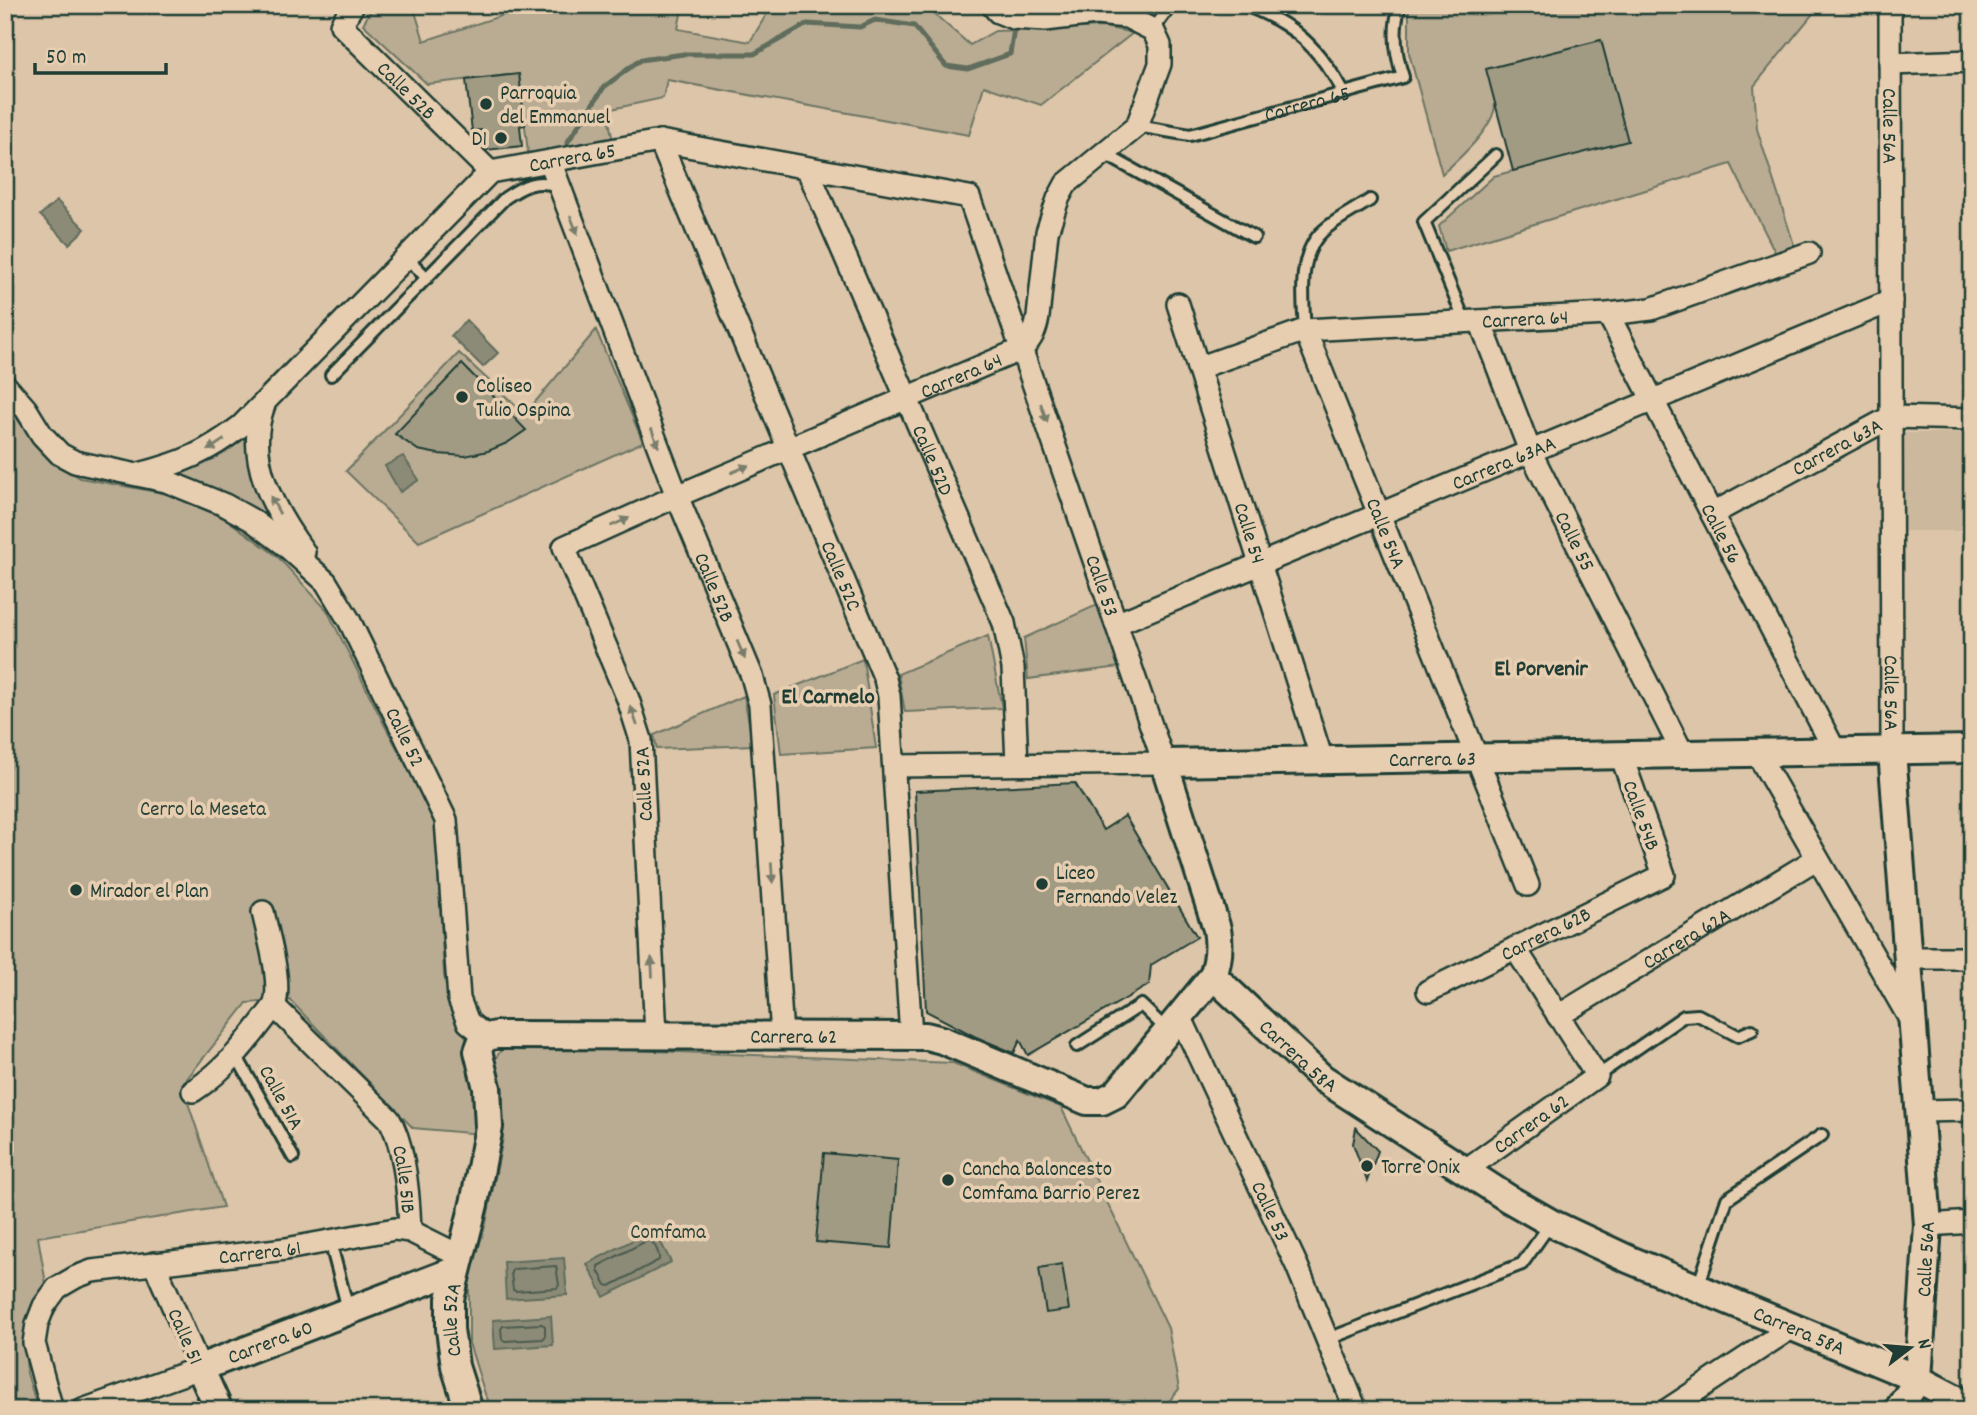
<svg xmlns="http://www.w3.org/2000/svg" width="1977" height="1415" viewBox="0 0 1977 1415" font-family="Dekko,sans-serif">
<rect width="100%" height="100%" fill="#dcc5a8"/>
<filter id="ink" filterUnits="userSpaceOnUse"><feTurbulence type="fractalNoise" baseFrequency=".0143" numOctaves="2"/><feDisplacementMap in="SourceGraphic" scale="14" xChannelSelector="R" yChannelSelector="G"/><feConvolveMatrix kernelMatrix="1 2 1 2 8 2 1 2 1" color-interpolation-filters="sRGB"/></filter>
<g filter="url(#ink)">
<rect fill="#cbb89d" x="1903" y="433" width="69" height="98"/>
<g fill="#b9ac93" stroke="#6c7464" stroke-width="2">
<polygon points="374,5 413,5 424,41 534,5 730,5 682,9 678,29 750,42 772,5 849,5 857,8 864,5 924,5 970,45 995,31 1104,27 1133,33 1041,105 984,86 969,135 667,80 663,98 607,110 613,142 528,153 519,74 427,84 363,24"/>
<path d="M1409,5H1820L1754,86L1757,129L1796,251L1778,258L1731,164L1446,251L1439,226L1494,176L1627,140L1601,40L1487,69C1489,80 1495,92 1495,103C1496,126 1459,159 1442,174L1409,53Z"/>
<polygon points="596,330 643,442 419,542 346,471 459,353 525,414"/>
<path d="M5,402L41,452L80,478L168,494L226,519L277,556L327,610L384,724L435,818L444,975C448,997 457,1012 464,1032C476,1064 477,1100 480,1134L413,1128L290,1000L247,1003L182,1085L223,1207L38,1237L46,1284L24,1334L27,1373L38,1410H5Z"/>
<path d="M248,434L286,538L235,497L164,474C202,464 219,462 248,434Z"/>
<polygon points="1097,605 1120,667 1028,679 1024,638"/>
<polygon points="988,636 1002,708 905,712 898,674"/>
<polygon points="863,659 876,748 781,754 774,695"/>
<polygon points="744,696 753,745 657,749 654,735"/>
<polygon points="505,1045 953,1063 1061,1107 1168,1328 1179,1389 1162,1410 493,1410 485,1394 469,1343 469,1278 486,1223 503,1138 503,1089 495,1059"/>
</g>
<g fill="#8c8b77" stroke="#606c5c" stroke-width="2">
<polygon points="57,201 85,229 69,244 40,215"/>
<polygon points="466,320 498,353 483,367 451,336"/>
<polygon points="403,456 419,480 400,492 385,466"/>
<polygon points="654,1229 671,1262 604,1297 587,1264"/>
<polygon points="564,1258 567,1295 506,1299 504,1262"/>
<polygon points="551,1316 553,1345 495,1349 493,1320"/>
</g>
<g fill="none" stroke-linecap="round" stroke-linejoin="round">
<g stroke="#4b5c4f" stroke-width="2">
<path d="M648,1240C654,1241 660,1254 659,1260L610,1286L606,1285L598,1270V1266Z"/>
<polygon points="556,1266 559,1285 557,1288 516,1291 513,1290 511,1272 513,1269"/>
<polygon points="542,1324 545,1326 545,1336 543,1339 505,1341 502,1339 501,1329 503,1326"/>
</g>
<polyline stroke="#606c5c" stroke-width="5" points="567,143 604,87 640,60 684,54 754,54 807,24 860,27 875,20 914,26 946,66 968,69 1010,54 1014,29"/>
</g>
<g fill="#a29b84" stroke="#1f3d34" stroke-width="2">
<polygon points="1601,40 1628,141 1513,171 1486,69"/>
<polygon points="519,74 525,125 520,126 522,146 486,150 483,146 481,130 472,131 466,80"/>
<polygon points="462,364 526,430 507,443 488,451 465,456 438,454 418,450 395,434"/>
<polygon points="1075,783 1103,830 1125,816 1197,937 1151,965 1149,985 1028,1055 1020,1040 1014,1053 974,1036 926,1011 915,791"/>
<polygon points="1356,1128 1378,1151 1367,1181 1353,1144"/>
<polygon points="824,1153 898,1160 891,1248 816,1242"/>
<polygon points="1062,1264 1069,1310 1046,1313 1039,1268"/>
</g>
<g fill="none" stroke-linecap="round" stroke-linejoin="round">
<g stroke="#1f3d34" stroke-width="16">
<g id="service">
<path d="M1244,5C1294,23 1319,48 1344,93"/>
<polyline points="1153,30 1171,5"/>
<path id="s1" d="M1137,126L1190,135L1403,77C1395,53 1392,30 1400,5"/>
<polyline points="1103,153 1254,237"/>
<polyline points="406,257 427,278"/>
<polyline points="1465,322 1424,222 1496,155"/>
<path d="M1305,330C1303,298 1297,253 1324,230C1338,218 1355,210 1370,200"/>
<path d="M331,375L505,198C524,185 536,179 559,186"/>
<polyline points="1077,1046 1141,1005 1168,1031"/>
<polyline points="236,1055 293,1157"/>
<polyline points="1597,1076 1684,1016 1698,1015 1738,1036 1752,1030"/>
<polyline points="330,1241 348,1309"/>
<polyline points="1698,1287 1727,1199 1822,1135"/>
<polyline points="1328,1339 1522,1264 1551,1223"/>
</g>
</g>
<g stroke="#1f3d34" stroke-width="26">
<g id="minor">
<path id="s2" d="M353,5L341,25L490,172"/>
<path id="s3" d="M1890,5L1892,751"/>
<polyline points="1890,64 1972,61"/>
<path id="s4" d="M660,141L885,679L889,696L911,1036"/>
<path id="s5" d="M550,161L677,496L752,676L760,705L782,1036"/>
<path id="s6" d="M807,168L1004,623L1013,668L1017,764"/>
<path id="s7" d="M1178,304L1322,760"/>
<path id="s8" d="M1608,314L1835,751"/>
<path id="s9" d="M1480,321L1530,451L1683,754"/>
<path id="s10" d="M1305,330L1528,885"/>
<path id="s11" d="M1198,368L1305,330L1608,314L1651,309L1809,253"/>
<path id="s12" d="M5,385L26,409L42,435L60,454L75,462L166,481L225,505L252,520L284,544L326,582L349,620L446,820L459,999L468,1022L487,1037"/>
<path d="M264,405C244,458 273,509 304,552"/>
<path id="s13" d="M139,474C182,463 206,453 241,426L490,172L660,141L969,197L1164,763L894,766"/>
<path id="s14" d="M1712,514L1891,417L1972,419"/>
<path id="s15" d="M1116,624L1891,301"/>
<polyline points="1757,753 1911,1021"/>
<polyline points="1908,958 1972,958"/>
<path id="s16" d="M1428,991L1664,875L1621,755"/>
<path id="s17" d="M274,1006L389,1119C405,1145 409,1201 410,1231"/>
<path id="s18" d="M1180,1016L1297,1266L1356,1410"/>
<path id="s19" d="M1558,1016L1816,859"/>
<path id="s20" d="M656,1035L641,740L628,699L564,547L677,496L1022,349C1032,339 1036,330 1038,317L1047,232L1058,199L1066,184L1137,126L1160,64V45L1153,30L1127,17L1096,14L1045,20L1013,18L998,12L992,5"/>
<path d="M193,1091C227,1069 250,1038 274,1006C283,984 268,936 263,912"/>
<polyline points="1919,1111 1972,1110"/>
<path id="s21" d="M1464,1171L1597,1076L1515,948"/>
<polyline points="1928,1225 1972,1222"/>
<path id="s22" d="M52,1410L34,1343L37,1324L44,1306L57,1288L76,1277L92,1271L286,1249L395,1229L410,1231L460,1256"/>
<polyline points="83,1410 200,1368 154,1263"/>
<polyline points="1667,1410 1794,1326"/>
</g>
</g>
<g stroke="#1f3d34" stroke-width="32">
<g id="tertiary">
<polyline points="1892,751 1928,1225 1918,1379 1898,1410"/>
<path id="s23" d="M1213,976L1322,1078L1509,1199L1551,1223L1628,1259L1918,1379L1972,1407"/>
<path id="s24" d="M219,1410L200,1368L456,1270"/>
<path id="s25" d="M469,1410L455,1366L450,1329V1299L474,1204L489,1127L487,1088L478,1051L481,1043L487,1037L496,1035L926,1036L942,1040L1087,1101H1102L1116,1094L1213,976C1219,960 1220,946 1217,929L1164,763L1972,749"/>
</g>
</g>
<use href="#service" stroke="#e8ceb0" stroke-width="10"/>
<use href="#minor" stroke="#e8ceb0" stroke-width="21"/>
<use href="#tertiary" stroke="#e8ceb0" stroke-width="26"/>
</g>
<defs><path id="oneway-solid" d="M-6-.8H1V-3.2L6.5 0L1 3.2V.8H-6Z" transform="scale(1.75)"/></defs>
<g fill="#797e6c">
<use href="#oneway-solid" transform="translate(574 225) rotate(69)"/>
<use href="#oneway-solid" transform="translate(1044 413) rotate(71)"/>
<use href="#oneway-solid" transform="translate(655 438) rotate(69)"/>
<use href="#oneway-solid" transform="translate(216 445) rotate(146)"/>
<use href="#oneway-solid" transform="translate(740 469) rotate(-23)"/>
<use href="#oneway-solid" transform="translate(275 505) rotate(-118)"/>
<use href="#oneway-solid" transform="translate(620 522) rotate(-24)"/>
<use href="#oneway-solid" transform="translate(741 650) rotate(67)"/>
<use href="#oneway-solid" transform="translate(634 716) rotate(-109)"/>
<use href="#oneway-solid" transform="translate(772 873) rotate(86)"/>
<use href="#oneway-solid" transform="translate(652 967) rotate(-93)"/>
</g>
</g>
<g fill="#1f3d34" stroke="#e8ceb0" stroke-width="2.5">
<circle cx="486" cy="104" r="7"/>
<circle cx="501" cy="138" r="7"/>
<circle cx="462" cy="397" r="7"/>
<circle cx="1042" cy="884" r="7"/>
<circle cx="76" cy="890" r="7"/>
<circle cx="1367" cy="1166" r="7"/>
<circle cx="948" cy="1180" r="7"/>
</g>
<g text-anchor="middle" stroke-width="7" stroke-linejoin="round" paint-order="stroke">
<g font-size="21" fill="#1f3d34" stroke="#e8ceb0">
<text dy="7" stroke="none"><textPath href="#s2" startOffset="116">Calle 52B</textPath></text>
<text dy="7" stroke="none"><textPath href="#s1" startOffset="175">Carrera 65</textPath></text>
<text dy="7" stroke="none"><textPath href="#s3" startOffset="121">Calle 56A</textPath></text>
<text dy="7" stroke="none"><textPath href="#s13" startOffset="553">Carrera 65</textPath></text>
<text dy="7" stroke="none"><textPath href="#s11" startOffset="334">Carrera 64</textPath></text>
<text dy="7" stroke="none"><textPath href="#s20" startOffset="936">Carrera 64</textPath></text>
<text dy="7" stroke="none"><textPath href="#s14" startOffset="142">Carrera 63A</textPath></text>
<text dy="7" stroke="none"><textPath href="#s6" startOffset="318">Calle 52D</textPath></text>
<text dy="7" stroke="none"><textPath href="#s15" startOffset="420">Carrera 63AA</textPath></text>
<text dy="7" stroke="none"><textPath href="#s7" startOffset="240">Calle 54</textPath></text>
<text dy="7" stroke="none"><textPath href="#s10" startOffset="219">Calle 54A</textPath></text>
<text dy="7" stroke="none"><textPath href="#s8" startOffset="247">Calle 56</textPath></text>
<text dy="7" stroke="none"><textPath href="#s9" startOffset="240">Calle 55</textPath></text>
<text dy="7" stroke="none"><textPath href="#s4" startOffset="471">Calle 52C</textPath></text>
<text dy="7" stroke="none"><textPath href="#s13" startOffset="1367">Calle 53</textPath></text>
<text dy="7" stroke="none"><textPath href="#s5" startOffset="457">Calle 52B</textPath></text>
<text dy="7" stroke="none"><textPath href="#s3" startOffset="688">Calle 56A</textPath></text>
<text dy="7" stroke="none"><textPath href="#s12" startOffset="564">Calle 52</textPath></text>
<text dy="7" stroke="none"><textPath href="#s25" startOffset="1671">Carrera 63</textPath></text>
<text transform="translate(643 784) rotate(-93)" y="7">Calle 52A</text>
<text transform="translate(1642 815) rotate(70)" y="7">Calle 54B</text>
<text dy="7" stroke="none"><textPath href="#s16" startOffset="131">Carrera 62B</textPath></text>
<text dy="7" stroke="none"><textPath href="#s19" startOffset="150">Carrera 62A</textPath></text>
<text dy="7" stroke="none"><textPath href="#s25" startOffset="691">Carrera 62</textPath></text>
<text dy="7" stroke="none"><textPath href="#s23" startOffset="117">Carrera 58A</textPath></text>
<text transform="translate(282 1097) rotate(61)" y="7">Calle 51A</text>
<text dy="7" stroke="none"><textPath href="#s21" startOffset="82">Carrera 62</textPath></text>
<text dy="7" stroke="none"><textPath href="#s17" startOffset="224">Calle 51B</textPath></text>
<text dy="7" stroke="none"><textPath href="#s18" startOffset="215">Calle 53</textPath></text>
<text dy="7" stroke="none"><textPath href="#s22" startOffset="338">Carrera 61</textPath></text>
<text transform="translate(1925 1259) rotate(-87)" y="7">Calle 56A</text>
<text dy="7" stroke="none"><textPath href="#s25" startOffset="93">Calle 52A</textPath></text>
<text dy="7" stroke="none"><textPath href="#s23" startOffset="691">Carrera 58A</textPath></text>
<text transform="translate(186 1336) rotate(66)" y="7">Calle 51</text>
<text dy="7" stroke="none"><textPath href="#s24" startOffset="121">Carrera 60</textPath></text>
</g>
<g font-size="21" fill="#1f3d34" stroke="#e8ceb0" text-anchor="start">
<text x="500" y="99">Parroquia<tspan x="500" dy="24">del Emmanuel</tspan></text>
<text x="487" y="145" text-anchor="end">D1</text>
<text x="476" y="392">Coliseo<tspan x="476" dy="24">Tulio Ospina</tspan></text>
<text x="1056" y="879">Liceo<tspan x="1056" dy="24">Fernando Velez</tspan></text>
<text x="90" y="897">Mirador el Plan</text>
<text x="1381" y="1173">Torre Onix</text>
<text x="962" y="1175">Cancha Baloncesto<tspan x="962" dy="24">Comfama Barrio Perez</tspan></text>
</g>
<g font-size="21" fill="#2e483e" stroke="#e8ceb0">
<text x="203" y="815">Cerro la Meseta</text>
<text x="668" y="1238">Comfama</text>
</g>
<g font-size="23" font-weight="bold" fill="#1f3d34" stroke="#e8ceb0">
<text x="1541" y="675">El Porvenir</text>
<text x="828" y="703">El Carmelo</text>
</g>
</g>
<rect width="1977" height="1415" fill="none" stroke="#e8ceb0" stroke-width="28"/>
<rect x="14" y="14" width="1949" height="1387" fill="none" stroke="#1f3d34" stroke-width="2.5" filter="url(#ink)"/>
<g transform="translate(1910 1348) rotate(74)" stroke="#e8ceb0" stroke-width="5" paint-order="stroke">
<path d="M0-5L12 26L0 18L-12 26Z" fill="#1f3d34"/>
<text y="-10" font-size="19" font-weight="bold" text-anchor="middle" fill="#1f3d34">N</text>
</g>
<path d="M35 63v10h131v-10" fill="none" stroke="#1f3d34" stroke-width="3.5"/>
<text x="46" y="63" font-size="21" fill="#1f3d34" stroke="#e8ceb0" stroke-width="5" paint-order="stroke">50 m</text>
</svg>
